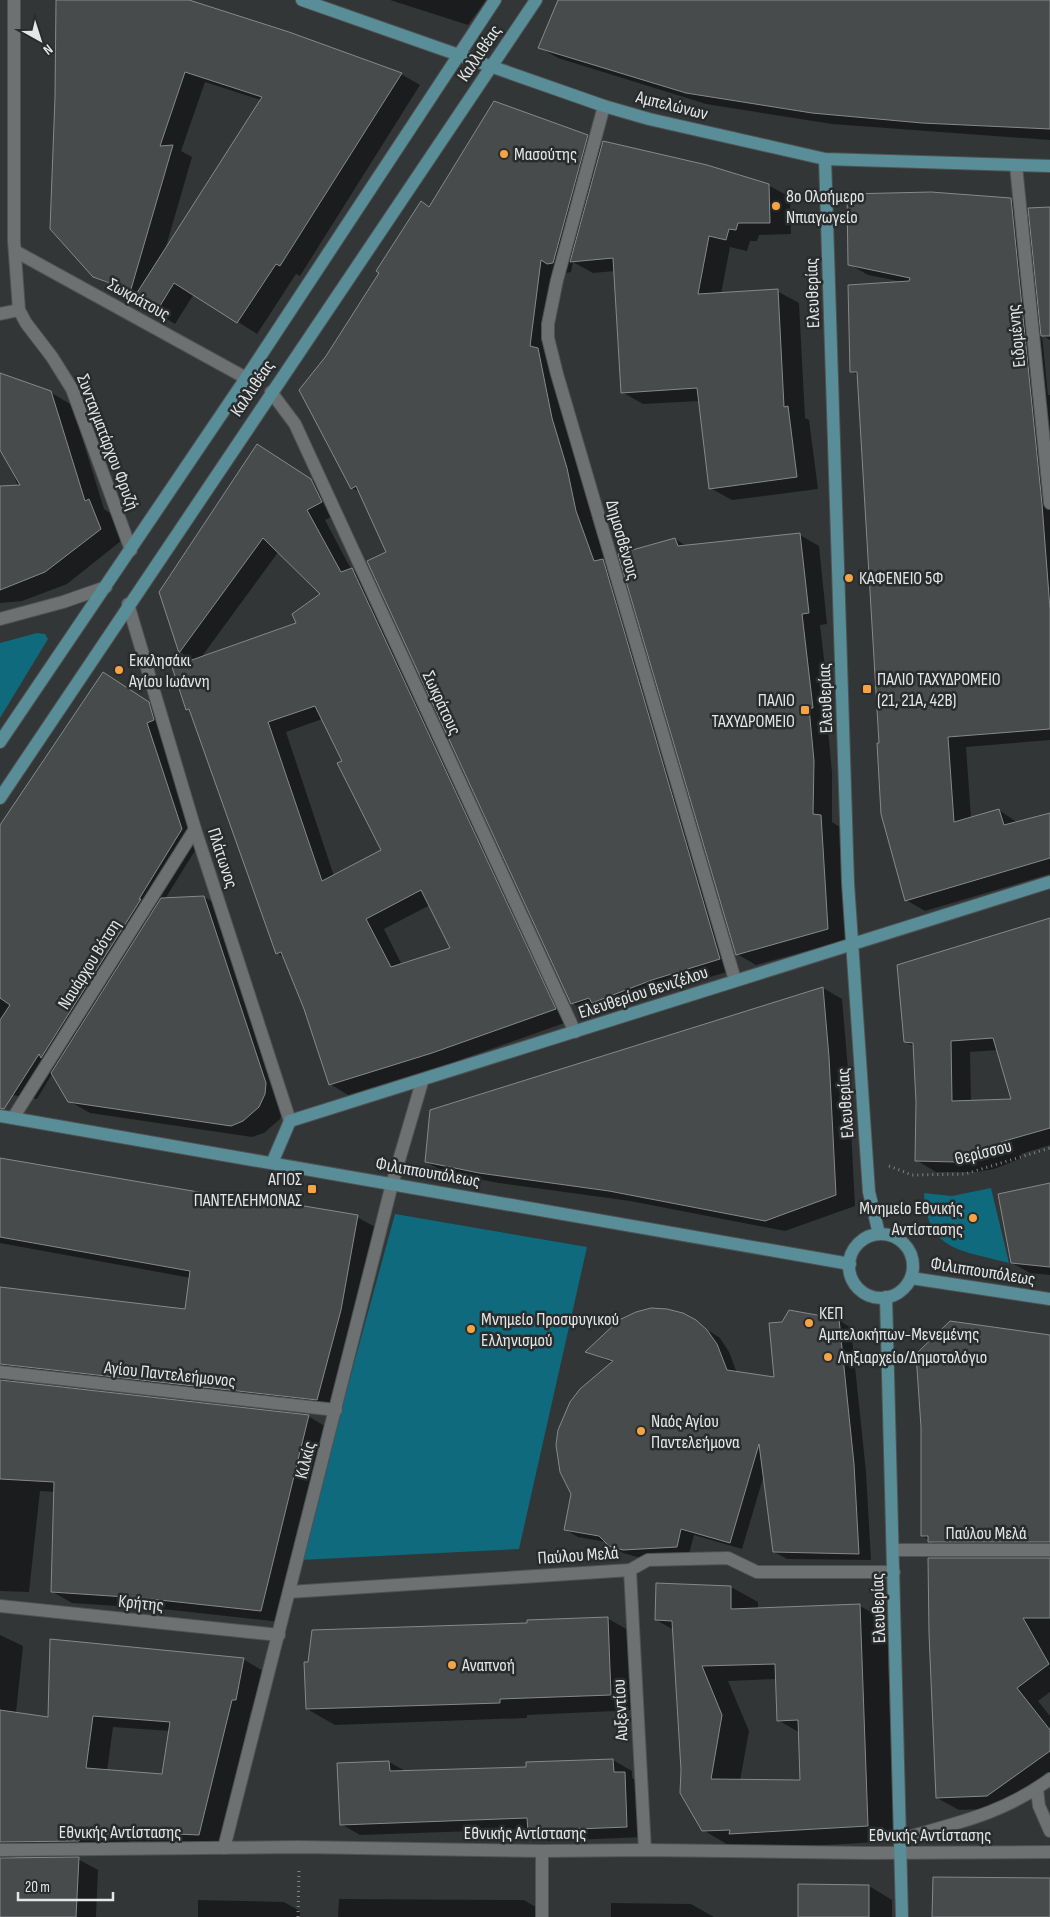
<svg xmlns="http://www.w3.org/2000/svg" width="1050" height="1917" viewBox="0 0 1050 1917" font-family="'Sofia Sans Condensed',sans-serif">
<rect width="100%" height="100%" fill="#333637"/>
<g fill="#0e6a7c">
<polygon points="37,633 45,634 48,639 0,718 0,643"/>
<path d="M991,1188L1009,1263C962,1250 927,1252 924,1193L952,1196Z"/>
<polygon points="395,1214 587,1247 519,1549 300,1560"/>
</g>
<g fill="#0007" fill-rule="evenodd">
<path d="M58,0H186L401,74L420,85L300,276L296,274L257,334L194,294L175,324L122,291L94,276L57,97ZM205,82L261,100L165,250L192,157L181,151Z"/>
<polygon points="390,0 486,0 468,25"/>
<polygon points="561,0 1050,0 1050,140 832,124 706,104 558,58 539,47"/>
<polygon points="587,136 603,145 768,185 790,197 791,234 759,235 757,241 750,241 747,251 730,247 721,294 777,291 799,303 805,418 809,420 818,489 732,500 710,488 700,401 643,404 622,392 615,271 593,273 573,262 571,272 566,273 559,269 547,355 584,479 593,522 737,969 670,989 610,1012 604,1008 590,1013 572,1003 387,553 360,492 352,488 327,356 430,208"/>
<polygon points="1011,200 1030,211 1050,208 1050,340 1042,335 1048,395 1050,395 1050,740 966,747 971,818 999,810 1018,823 1050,814 1050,874 925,911 906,900 881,744 857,375 851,371 903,282 868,275 849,264"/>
<polygon points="0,374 50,392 72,405 104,509 110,513 121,541 67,584 22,601 0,603 0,516 28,514 11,467 0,448"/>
<path d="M258,445L329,491L340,513L325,520L351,569L370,579L573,1020L451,1063L348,1095L330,1084L305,1009L285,958L277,953L191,711L187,709L195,661L180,652ZM279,551L322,594L298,624L200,659ZM322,719L344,761L338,764L383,851L334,876L286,732ZM430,905L451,949L402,965L384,929Z"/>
<polygon points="800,535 819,546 827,624 820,625 831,718 827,719 832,772 832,822 840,827 847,940 756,965 737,954 675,539 688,547"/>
<polygon points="104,674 168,715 173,731 166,734 201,841 165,899 204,897 225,909 286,1106 280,1119 264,1133 252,1137 90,1113 69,1101 52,1074 37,1099 0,1093 0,826"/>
<path d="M1050,920V1145L1021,1154L1022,1158L994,1169L977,1172H936L916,1160L917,1102L915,1047L905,1042ZM998,1050L1013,1100L971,1101L970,1052Z"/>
<polygon points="823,988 842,999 848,1069 855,1206 785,1231 630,1201 499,1183 446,1173 426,1162"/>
<polygon points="0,1159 252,1203 253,1194 293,1201 303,1207 357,1217 377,1228 337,1410 16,1376 11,1383 308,1416 328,1428 281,1622 162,1609 72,1603 53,1592 55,1492 40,1491 29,1592 0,1591 0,1288 186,1310 191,1278 0,1243"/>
<polygon points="1050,1184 1050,1275 1030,1273 1012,1263"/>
<polygon points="839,1320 851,1328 866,1472 871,1560 787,1559 774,1552 764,1475 742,1549 694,1535 689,1554 637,1557 623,1553 606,1542 578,1537 566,1530 613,1363 587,1352 695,1322 720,1338 729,1352 737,1373 775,1379"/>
<polygon points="1050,1336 1050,1554 951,1554 922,1536"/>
<polygon points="1050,1559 1050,1692 1038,1701 1050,1716 1050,1779 1009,1808 959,1810 937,1798"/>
<path d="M731,1587L758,1602V1610L860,1606L887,1621L894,1841L758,1849L751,1845L730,1846L703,1830L682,1770L674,1630L656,1620ZM777,1679L778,1720L800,1733L802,1782L740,1781L749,1731L728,1681Z"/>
<polygon points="607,1618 635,1634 638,1710 527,1715 527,1718 335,1725 307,1709 309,1663 529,1624"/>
<polygon points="0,1635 23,1646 16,1713 0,1711"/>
<path d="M243,1659L263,1671L256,1711H251L219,1845L130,1841L129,1845L20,1853L10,1859H78L98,1870L96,1917H0V1756L49,1718ZM113,1727L170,1731L163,1775L107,1771Z"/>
<polygon points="613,1760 632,1771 632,1778 643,1784 645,1837 548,1841 529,1829 360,1835 341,1824 338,1764 389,1762 407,1772 527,1768"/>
<polygon points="869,1886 892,1900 892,1917 799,1917"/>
<polygon points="339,1899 524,1900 547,1914 547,1917 338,1917"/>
<polygon points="198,1900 284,1902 300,1911 300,1917 198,1917"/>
<polygon points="611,1903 691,1904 714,1917 611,1917"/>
</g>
<g fill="#484b4c" stroke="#85898a" fill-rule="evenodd">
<polygon points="56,0 189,0 289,32 402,73 280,266 276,264 237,323 174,283 155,314 133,299 262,97 185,72 160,146 173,145 129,296 107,282 93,277 50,229 55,97"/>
<polygon points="558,0 1050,0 1050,129 922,123 812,113 686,93 538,48"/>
<polygon points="494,101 588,135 553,263 547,264 541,260 530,346 538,348 552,418 567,468 576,511 594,561 603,559 720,959 652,980 592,1003 589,998 571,1004 367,561 386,552 356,486 351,489 299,390 326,356 379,273 376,271 421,201 429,207"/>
<polygon points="603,141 707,165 769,184 770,223 738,223 736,230 729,229 726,240 709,236 698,294 778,289 784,407 788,406 797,477 709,489 697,388 621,393 613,258 570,262"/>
<polygon points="931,192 1011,198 1042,504 1050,609 1050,729 948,737 954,822 999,809 1004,825 1050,813 1050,858 905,901 881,814 877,743 879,743 857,372 850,372 848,285 909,281 910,278 848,265 847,194"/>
<polygon points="1050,207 1050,336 1041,336 1028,208"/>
<polygon points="0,373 51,391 85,501 89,499 101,529 45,572 0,590 0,486 20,485 0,450"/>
<path d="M257,444L311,479L322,502L307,510L341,572L352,568L556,1009L432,1053L329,1085L304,1009L281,952L276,954L189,709L186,710L172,667L296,623L292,614L320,594L263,538L179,653L159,592ZM315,706L342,761L337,763L381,850L322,881L268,722ZM421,890L450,948L391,967L366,919Z"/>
<polygon points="800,533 809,613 802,614 813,708 809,708 814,761 813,814 821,815 828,929 736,955 618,554 675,538 678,546"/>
<polygon points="103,672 149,702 154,720 147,723 182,829 139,899 141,899 41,1058 39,1054 4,1109 0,1108 0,1020 10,1005 0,998 0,825"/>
<polygon points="204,896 266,1083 265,1094 259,1107 243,1121 231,1126 68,1102 51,1073 161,898"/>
<path d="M1050,918V1128L1001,1142L1003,1147L973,1159L956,1162L915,1161L916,1102L913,1043L904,1042L897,965ZM993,1038L1011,1099L952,1101L951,1041Z"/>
<polygon points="823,987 829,1057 836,1195 765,1221 609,1191 479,1173 425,1162 430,1110"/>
<polygon points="0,1158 251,1201 252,1193 293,1200 292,1204 358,1215 341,1310 317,1400 0,1364 0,1287 185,1309 190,1271 0,1237"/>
<polygon points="1050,1183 1050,1267 1011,1263 998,1194"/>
<polygon points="651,1308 667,1309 683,1313 696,1320 707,1330 717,1344 727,1370 774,1377 769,1323 782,1322 789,1310 839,1319 854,1464 859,1554 773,1552 759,1444 730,1543 681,1529 677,1547 623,1550 609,1546 599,1536 564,1530 571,1494 560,1472 556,1445 558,1430 570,1402 580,1389 613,1361 585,1352 619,1320 636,1312"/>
<polygon points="950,1321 1050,1335 1050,1542 928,1542 928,1536 921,1536 921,1427 916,1354"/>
<polygon points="0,1380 309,1415 261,1611 141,1598 51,1592 54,1482 0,1479"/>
<polygon points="928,1558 1050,1558 1050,1618 1023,1618 1049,1664 1017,1688 1050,1730 1050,1751 987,1796 936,1798 929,1633"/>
<path d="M656,1583L731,1586V1609L860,1604L868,1826L729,1834L730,1830L702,1831L680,1793L681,1770L672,1621L655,1620ZM775,1664L777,1721L798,1720L800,1780L711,1779L722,1715L702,1666Z"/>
<polygon points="608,1617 611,1695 500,1699 500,1703 306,1709 304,1662 308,1662 312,1630 527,1623 527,1620"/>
<path d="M50,1639L244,1658L236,1700H232L199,1835L110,1831V1834L80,1835L79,1841L0,1842V1710L48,1717ZM93,1716L170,1722L162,1774L86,1768Z"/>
<polygon points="613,1759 614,1772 625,1772 627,1827 528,1831 527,1818 340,1825 337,1763 389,1761 390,1771 526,1767 526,1762"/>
<polygon points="79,1857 76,1917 0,1917 0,1858"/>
<polygon points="933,1877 1050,1878 1050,1917 932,1917"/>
<polygon points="798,1884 869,1885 869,1917 798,1917"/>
</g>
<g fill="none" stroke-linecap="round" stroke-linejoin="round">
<g stroke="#4f5253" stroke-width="14">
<g id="street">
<polyline points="14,0 14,241 19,310 26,323 52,357 72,389 131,550"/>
<polyline points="604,106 557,280 548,324 548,338 557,374 735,980"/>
<polyline points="1016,166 1050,503"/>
<polyline points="15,251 246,378"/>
<polyline points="0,314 19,310"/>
<polyline points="271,392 295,424 575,1032"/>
<polyline points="128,604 195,829 290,1121"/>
<polyline points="0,619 63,602 106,587"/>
<polyline points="13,1118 195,829"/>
<polyline points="0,1372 336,1410"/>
<polyline points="893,1550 1050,1550"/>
<polyline points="630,1570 645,1850"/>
<polyline points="289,1592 630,1570 648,1560 728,1558 757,1572 894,1572"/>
<polyline points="0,1606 279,1635"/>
<polyline points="1037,1789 1039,1806 1050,1831"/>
<path d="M901,1839C956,1823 1003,1814 1050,1779"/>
<polyline points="224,1848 392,1184 422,1082"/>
<polyline points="0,1850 299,1847 542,1851 645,1850 866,1853 1050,1852"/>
<polyline points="542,1917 542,1851"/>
</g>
</g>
<g stroke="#4f5253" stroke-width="14">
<g id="secondary">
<polyline points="302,0 604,106 649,119 825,159 1050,166"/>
<polyline points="825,159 848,883 869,1192 879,1234"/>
<polyline points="0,742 246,378 495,0"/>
<polyline points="0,798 536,0"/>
<polyline points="0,1116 850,1264"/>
<polyline points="272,1163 290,1121 1050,882"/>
<circle cx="881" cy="1266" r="32"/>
<polyline points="911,1278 1050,1299"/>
<polyline points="886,1297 902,1917"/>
</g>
</g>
<g stroke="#828485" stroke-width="3" stroke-dasharray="1 4" stroke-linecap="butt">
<polyline points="889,1166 912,1175 965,1174 1050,1148"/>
<polyline points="298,1917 299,1868"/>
</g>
<use href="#street" stroke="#6d7172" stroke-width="12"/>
<use href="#secondary" stroke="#598e99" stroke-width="12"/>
</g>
<g fill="#f5a345" stroke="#292c2d" stroke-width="2">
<circle cx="504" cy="154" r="5"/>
<circle cx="776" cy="206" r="5"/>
<circle cx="849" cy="578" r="5"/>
<circle cx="119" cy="670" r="5"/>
<rect x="862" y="684" width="10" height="10" rx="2.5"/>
<rect x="800" y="705" width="10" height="10" rx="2.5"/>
<rect x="307" y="1184" width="10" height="10" rx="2.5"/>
<circle cx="973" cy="1218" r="5"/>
<circle cx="809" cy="1323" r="5"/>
<circle cx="471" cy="1329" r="5"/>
<circle cx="828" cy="1357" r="5"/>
<circle cx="641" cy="1431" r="5"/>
<circle cx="452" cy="1665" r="5"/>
</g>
<g text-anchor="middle" stroke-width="5" stroke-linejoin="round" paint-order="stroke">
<g font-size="18" fill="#e4e6e7" stroke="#292c2d">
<text transform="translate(479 53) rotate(-56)" y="6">Καλλιθέας</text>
<text transform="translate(672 105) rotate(14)" y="6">Αμπελώνων</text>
<text transform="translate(812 293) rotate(-92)" y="6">Ελευθερίας</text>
<text transform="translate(139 299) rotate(29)" y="6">Σωκράτους</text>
<text transform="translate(1016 336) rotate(-96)" y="6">Ειδομένης</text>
<text transform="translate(252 388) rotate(-56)" y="6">Καλλιθέας</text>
<text transform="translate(108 442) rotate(69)" y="6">Συνταγματάρχου Φρυζή</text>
<text transform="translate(623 540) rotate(74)" y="6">Δημοσθένους</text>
<text transform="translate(825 698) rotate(-92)" y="6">Ελευθερίας</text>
<text transform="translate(442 703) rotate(65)" y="6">Σωκράτους</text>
<text transform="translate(223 858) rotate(72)" y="6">Πλάτωνος</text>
<text transform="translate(89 964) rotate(-58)" y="6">Ναυάρχου Βότση</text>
<text transform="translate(643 992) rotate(-18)" y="6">Ελευθερίου Βενιζέλου</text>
<text transform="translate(845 1103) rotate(-94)" y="6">Ελευθερίας</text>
<text transform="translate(983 1152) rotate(-14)" y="6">Θερίσσου</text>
<text transform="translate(428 1172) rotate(10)" y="6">Φιλιππουπόλεως</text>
<text transform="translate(983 1271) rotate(9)" y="6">Φιλιππουπόλεως</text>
<text transform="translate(170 1374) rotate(6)" y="6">Αγίου Παντελεήμονος</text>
<text transform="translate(305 1460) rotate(-76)" y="6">Κιλκίς</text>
<text x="986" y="1539">Παύλου Μελά</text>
<text transform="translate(578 1555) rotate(-4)" y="6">Παύλου Μελά</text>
<text transform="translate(141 1603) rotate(6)" y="6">Κρήτης</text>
<text transform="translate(878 1608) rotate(-92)" y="6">Ελευθερίας</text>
<text transform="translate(620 1710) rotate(-93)" y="6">Αυξεντίου</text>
<text x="120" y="1838">Εθνικής Αντίστασης</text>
<text x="525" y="1839">Εθνικής Αντίστασης</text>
<text x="930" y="1841">Εθνικής Αντίστασης</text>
</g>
<g font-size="18" fill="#e4e6e7" stroke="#292c2d" text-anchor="start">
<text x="514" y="160">Μασούτης</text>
<text x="786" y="202">8o Ολοήμερο<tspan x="786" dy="21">Νπιαγωγείο</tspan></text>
<text x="859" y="584">ΚΑΦΕΝΕΙΟ 5Φ</text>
<text x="129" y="666">Εκκλησάκι<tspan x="129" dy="21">Αγίου Ιωάννη</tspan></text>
<text x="877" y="685">ΠΑΛΙΟ ΤΑΧΥΔΡΟΜΕΙΟ<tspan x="877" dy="21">(21, 21Α, 42Β)</tspan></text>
<text x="795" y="706" text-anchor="end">ΠΑΛΙΟ<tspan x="795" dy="21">ΤΑΧΥΔΡΟΜΕΙΟ</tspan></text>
<text x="302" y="1185" text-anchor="end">ΑΓΙΟΣ<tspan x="302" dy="21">ΠΑΝΤΕΛΕΗΜΟΝΑΣ</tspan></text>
<text x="963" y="1214" text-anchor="end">Μνημείο Εθνικής<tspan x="963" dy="21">Αντίστασης</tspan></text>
<text x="819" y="1319">ΚΕΠ<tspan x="819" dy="21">Αμπελοκήπων-Μενεμένης</tspan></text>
<text x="481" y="1325">Μνημείο Προσφυγικού<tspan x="481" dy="21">Ελληνισμού</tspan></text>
<text x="838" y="1363">Ληξιαρχείο/Δημοτολόγιο</text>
<text x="651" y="1427">Ναός Αγίου<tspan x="651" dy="21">Παντελεήμονα</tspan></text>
<text x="462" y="1671">Αναπνοή</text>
</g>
</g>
<g transform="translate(40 40) rotate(141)" stroke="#292c2d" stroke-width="4" paint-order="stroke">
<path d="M0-4L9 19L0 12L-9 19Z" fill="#e4e6e7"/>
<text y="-8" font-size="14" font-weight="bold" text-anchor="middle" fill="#e4e6e7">N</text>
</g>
<path d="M18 1892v8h95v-8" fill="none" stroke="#e4e6e7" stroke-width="2.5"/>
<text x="25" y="1892" font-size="15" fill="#e4e6e7" stroke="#292c2d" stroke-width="4" paint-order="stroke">20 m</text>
</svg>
